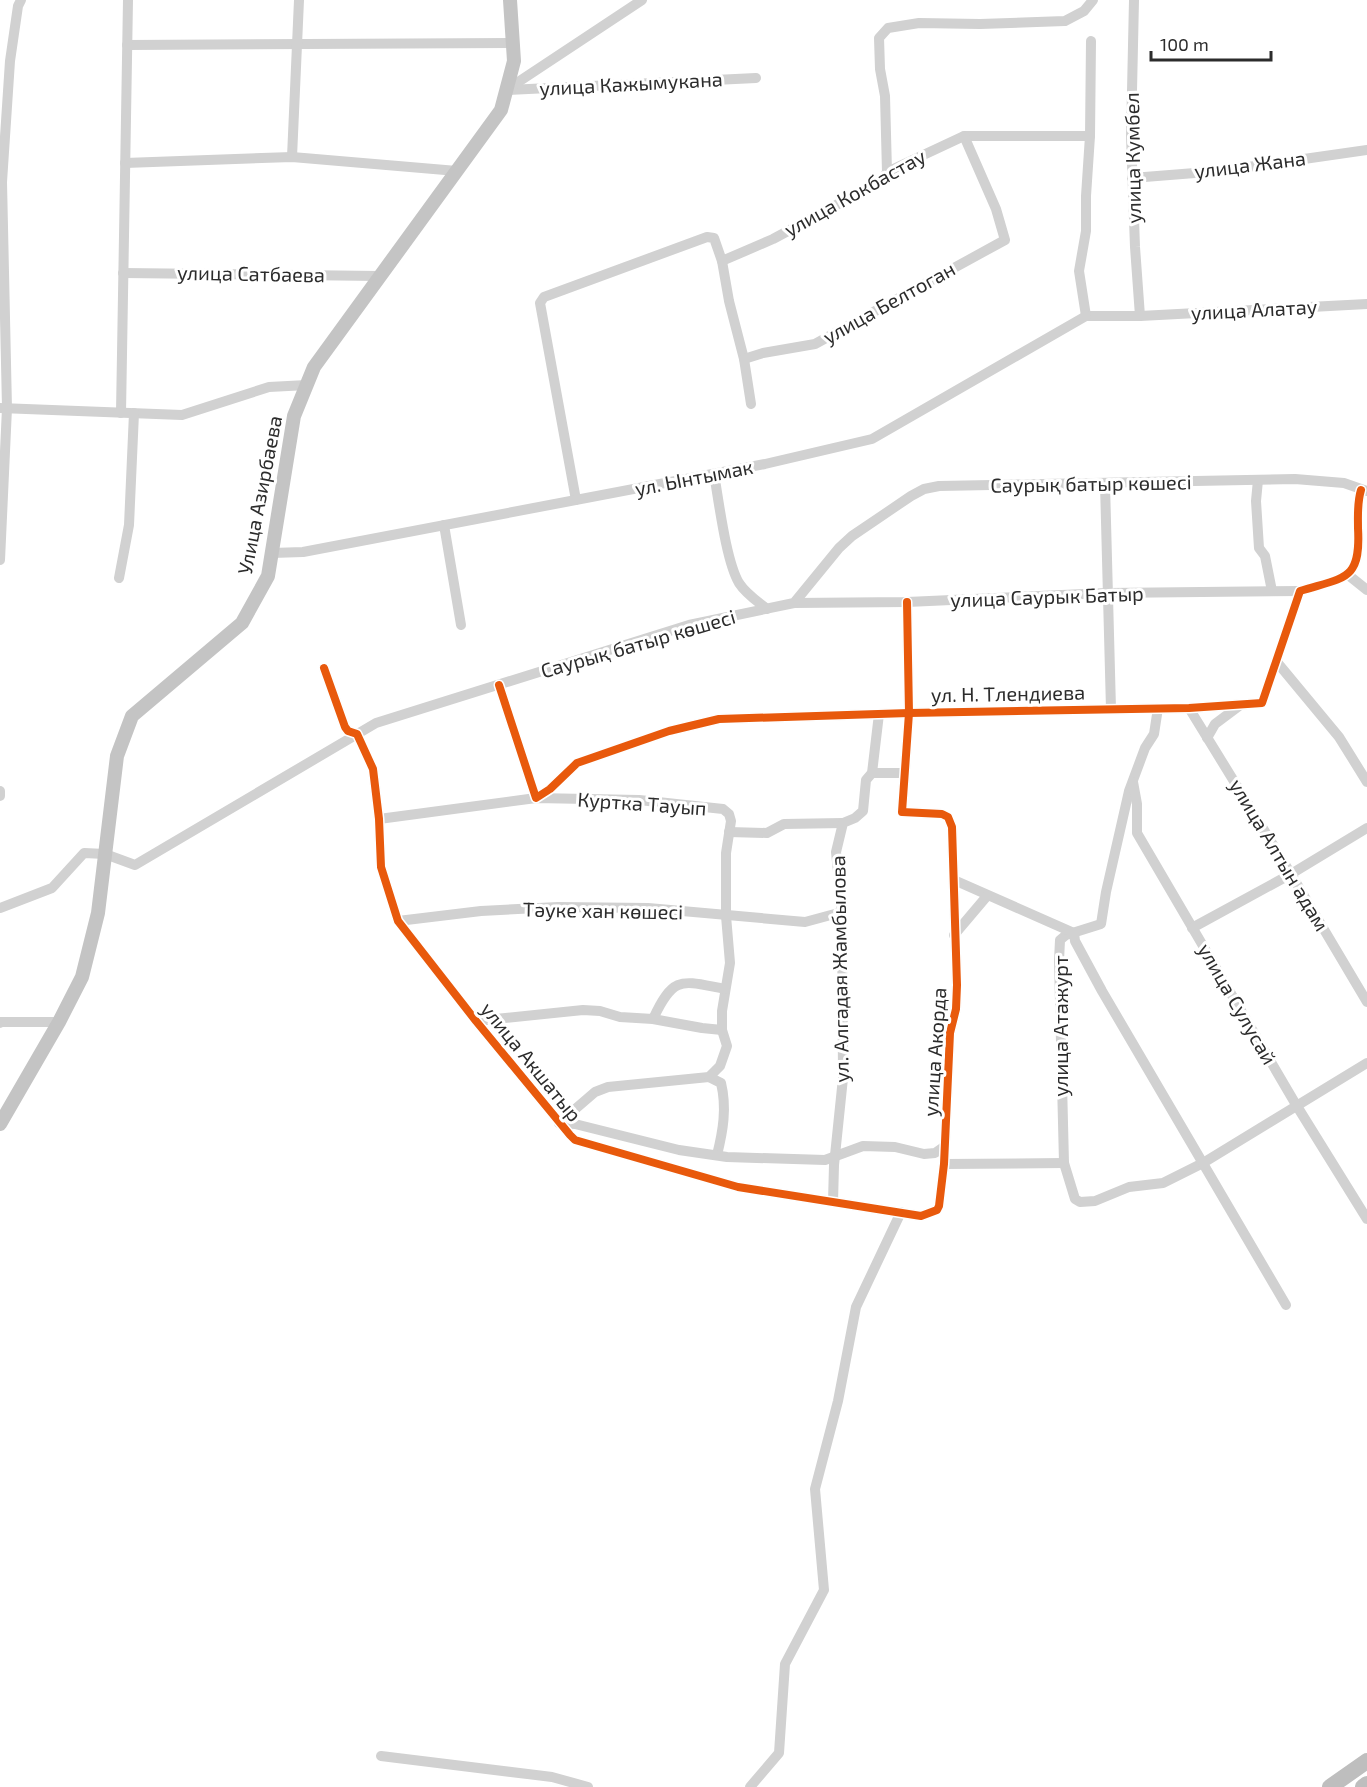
<svg xmlns="http://www.w3.org/2000/svg" width="1367" height="1787" viewBox="0 0 1367 1787" font-family="'Exo 2',sans-serif">
<rect width="100%" height="100%" fill="#fff"/>
<g fill="none" stroke-linecap="round" stroke-linejoin="round">
<g stroke="#d1d1d1" stroke-width="10">
<polyline points="1134,0 1131,136 1135,247 1140,316"/>
<polyline points="127,45 513,43"/>
<polyline points="506,90 756,78"/>
<polyline points="506,90 642,0"/>
<polyline points="292,157 299,0"/>
<polyline points="125,163 292,157 457,171"/>
<polyline points="887,172 885,96 880,69 879,38 888,28 919,23 980,24 1065,21 1084,11 1093,0"/>
<polyline points="1132,178 1220,171 1367,150"/>
<polyline points="123,273 379,276"/>
<polyline points="1086,316 1140,316 1367,304"/>
<polyline points="1086,316 1079,271 1086,231 1086,196 1090,136 1091,41"/>
<polyline points="744,359 729,301 722,261 773,239 881,181 887,172 964,136 1090,136"/>
<polyline points="751,404 744,359 763,353 815,344 1005,240 996,209 964,136"/>
<polyline points="0,408 182,415 269,387 307,385"/>
<polyline points="121,413 128,0"/>
<path d="M714,474C719,502 726,561 739,583C746,594 757,601 767,609"/>
<polyline points="1258,480 1256,501 1259,548 1265,556 1272,591"/>
<polyline points="1105,484 1111,709"/>
<polyline points="576,500 540,303 544,297 707,237 714,238 722,261"/>
<polyline points="444,525 461,625"/>
<polyline points="272,553 303,552 765,464 872,439 1086,316"/>
<polyline points="0,560 7,408 2,182 10,61 18,6 21,0"/>
<polyline points="1347,574 1367,590"/>
<polyline points="119,578 129,525 134,413"/>
<polyline points="794,603 907,602 1107,593 1300,591"/>
<polyline points="1276,661 1339,737 1367,782"/>
<polyline points="324,668 345,727 348,731 357,734 373,769 379,819 381,867 398,921 476,1021 570,1135 575,1140 738,1187 921,1216 937,1210 939,1206 944,1164 950,1033 956,1009 957,985 952,827 948,817 942,814 902,812 909,713 907,602"/>
<path d="M499,685L536,798L550,789L577,763L669,731L719,719L909,713L1189,708L1262,703L1300,591C1345,577 1361,581 1358,528C1358,515 1357,503 1361,490"/>
<polyline points="1158,708 1154,734 1145,748 1129,791 1106,892 1101,924 1066,935 1060,940 1059,961 1064,1163 1075,1199 1080,1202 1095,1201 1129,1187 1163,1183 1203,1163 1367,1063"/>
<polyline points="1189,708 1291,874 1367,1002"/>
<polyline points="1207,738 1215,724 1239,706"/>
<polyline points="872,773 904,773"/>
<polyline points="1133,782 1137,804 1137,833 1295,1103 1367,1219"/>
<polyline points="0,791 0,796"/>
<polyline points="379,819 536,798 639,800 723,809 729,814 731,821 726,853 726,916 730,963 722,1011 722,1030 727,1046 720,1066 709,1077 608,1087 595,1092 559,1123"/>
<polyline points="729,832 767,833 784,824 843,823"/>
<polyline points="954,880 1074,933 1075,941 1102,991 1286,1305"/>
<polyline points="0,908 52,888 84,853 105,854 135,865 376,723 689,625 794,603 839,548 852,536 911,496 924,489 939,486 1295,479 1344,483 1367,491"/>
<polyline points="398,921 481,911 558,907 648,908 805,922 842,912"/>
<polyline points="1192,928 1291,874 1367,828"/>
<polyline points="954,935 987,896"/>
<path d="M653,1019C674,974 682,981 725,989"/>
<polyline points="476,1021 583,1010 600,1011 620,1017 653,1019 702,1028 722,1030"/>
<polyline points="0,1023 1,1022 59,1022"/>
<path d="M709,1077L721,1083C727,1108 723,1131 717,1155"/>
<polyline points="559,1123 575,1124 679,1150 727,1157 825,1160 863,1146 895,1147 924,1154 935,1153 945,1146"/>
<polyline points="944,1164 1064,1163"/>
<polyline points="833,1202 834,1165 843,1078 842,912 836,852 843,823 855,818 863,811 866,780 872,773 879,714"/>
<polyline points="381,1756 552,1777 588,1787"/>
<polyline points="750,1787 779,1753 785,1664 824,1590 815,1489 838,1401 856,1307 901,1212"/>
</g>
<polyline stroke="#c4c4c4" stroke-width="14" points="0,1124 59,1022 82,977 98,913 117,756 132,716 242,623 268,576 294,416 314,367 501,110 514,61 510,0"/>
<g stroke="#bebebe" stroke-width="16">
<polyline points="1330,1787 1367,1761"/>
<polyline points="1363,1787 1367,1784"/>
</g>
<g stroke="#fff" stroke-width="11">
<g id="cycleway">
<polyline points="324,668 345,727 348,731 357,734 373,769 379,819 381,867 398,921 476,1021 570,1135 575,1140 738,1187 921,1216 937,1210 939,1206 944,1164 950,1033 956,1009 957,985 952,827 948,817 942,814 902,812 909,713 907,602"/>
<path d="M499,685L536,798L550,789L577,763L669,731L719,719L909,713L1189,708L1262,703L1300,591C1345,577 1361,581 1358,528C1358,515 1357,503 1361,490"/>
</g>
</g>
<use href="#cycleway" stroke="#e8590c" stroke-width="8"/>
</g>
<g text-anchor="middle" stroke-width="6" stroke-linejoin="round" paint-order="stroke">
<g font-size="20" fill="#2c2c2c" stroke="#fff">
<text transform="translate(631 84) rotate(-3)" y="7">улица Кажымукана</text>
<text transform="translate(1133 158) rotate(-91)" y="7">улица Кумбел</text>
<text transform="translate(1250 165) rotate(-7)" y="7">улица Жана</text>
<text transform="translate(855 193) rotate(-29)" y="7">улица Кокбастау</text>
<text transform="translate(251 274) rotate(1)" y="7">улица Сатбаева</text>
<text transform="translate(889 303) rotate(-29)" y="7">улица Белтоган</text>
<text transform="translate(1254 310) rotate(-3)" y="7">улица Алатау</text>
<text transform="translate(694 478) rotate(-11)" y="7">ул. Ынтымак</text>
<text transform="translate(1091 484) rotate(-1)" y="7">Саурық батыр көшесі</text>
<text transform="translate(260 495) rotate(-79)" y="7">Улица Азирбаева</text>
<text transform="translate(1047 597) rotate(-2)" y="7">улица Саурык Батыр</text>
<text transform="translate(638 644) rotate(-16)" y="7">Саурық батыр көшесі</text>
<text transform="translate(1008 694) rotate(-1)" y="7">ул. Н. Тлендиева</text>
<text transform="translate(642 804) rotate(4)" y="7">Куртка Тауып</text>
<text transform="translate(1279 855) rotate(59)" y="7">улица Алтын адам</text>
<text transform="translate(603 911) rotate(1)" y="7">Тәуке хан көшесі</text>
<text transform="translate(840 969) rotate(-91)" y="7">ул. Алгадая Жамбылова</text>
<text transform="translate(1237 1004) rotate(60)" y="7">улица Сулусай</text>
<text transform="translate(1061 1026) rotate(-90)" y="7">улица Атажурт</text>
<text transform="translate(935 1052) rotate(-86)" y="7">улица Акорда</text>
<text transform="translate(531 1062) rotate(51)" y="7">улица Акшатыр</text>
</g>
</g>
<path d="M1151 51v9h120v-9" fill="none" stroke="#2c2c2c" stroke-width="3"/>
<text x="1160" y="51" font-size="18" fill="#2c2c2c" stroke="#ffffff" stroke-width="4.5" paint-order="stroke">100 m</text>
</svg>
